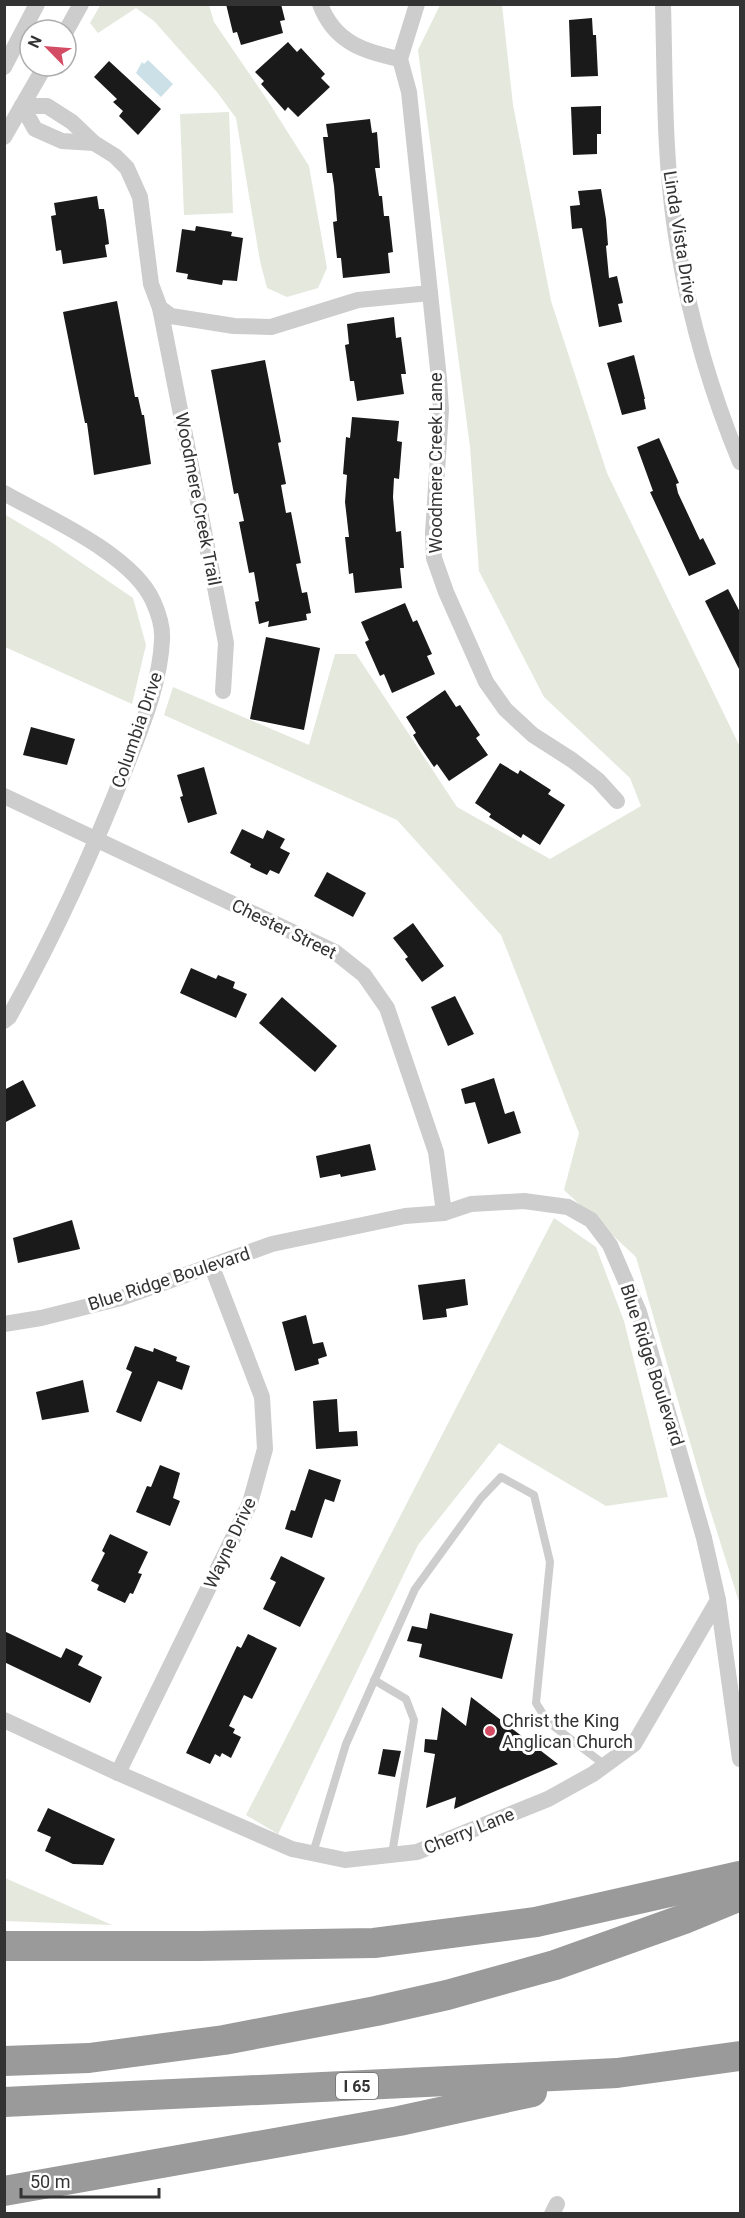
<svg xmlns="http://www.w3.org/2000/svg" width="745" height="2218" viewBox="0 0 745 2218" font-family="Roboto,sans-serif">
<rect width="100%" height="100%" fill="#fff"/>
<g fill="#e4e8dd">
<polygon points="101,4 209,5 214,22 268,101 309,166 327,268 318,288 287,297 267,288 260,261 236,118 217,92 154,21 136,8 98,33 90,23"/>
<polygon points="440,5 502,5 513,105 551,301 607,473 740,747 740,1605 706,1497 636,1257 564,1190 579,1133 501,935 397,820 164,715 173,687 309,745 335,654 356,654 457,807 550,859 641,806 630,778 544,697 479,571 470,447 418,50"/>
<polygon points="229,112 233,213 184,215 180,114"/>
<polygon points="4,514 51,542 133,598 146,645 132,704 5,647"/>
<polygon points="554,1218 596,1247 624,1321 668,1497 606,1506 499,1443 418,1545 278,1834 246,1815"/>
<polygon points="5,1878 112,1925 5,1921"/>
</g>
<polygon fill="#cce0e7" points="148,60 173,84 161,97 136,73 142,62 144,64"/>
<g fill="#1a1a1a">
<polygon points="226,4 281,4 285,20 280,21 283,33 241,45 237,32 233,33"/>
<polygon points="592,18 593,35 596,35 598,76 571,77 569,20"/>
<polygon points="288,42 297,52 301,48 325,74 321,78 330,87 298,117 288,107 285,111 261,84 264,81 255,72"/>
<polygon points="109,61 161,109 138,135 119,116 123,111 113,102 117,99 94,77"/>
<polygon points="601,106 601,134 597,134 597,154 573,155 571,107"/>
<polygon points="370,119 372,133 377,132 380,168 375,168 379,196 382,196 384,216 389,216 393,252 388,253 390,273 343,278 341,258 337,258 333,222 337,221 334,186 332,173 327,173 323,137 328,137 326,124"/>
<polygon points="601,189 606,219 608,245 606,246 609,278 617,276 623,303 618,304 622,322 599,327 582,228 572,229 570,206 580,205 578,191"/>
<polygon points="97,196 99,209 104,209 106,221 109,244 105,245 107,257 63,264 61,250 56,251 51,216 56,215 54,203"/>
<polygon points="196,226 232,232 231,236 243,238 237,281 223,280 222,285 187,279 188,274 176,272 182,229 195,231"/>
<polygon points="117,301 135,397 138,397 142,415 144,415 151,464 94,475 87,423 85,423 63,312"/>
<polygon points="394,317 396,338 401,337 406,374 401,374 404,394 357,401 354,381 350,381 345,345 349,344 347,324"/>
<polygon points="634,355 645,399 644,399 646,409 622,415 607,363"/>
<polygon points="265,360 281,442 278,443 286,484 281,485 286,513 291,512 301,563 296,564 302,593 307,592 311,613 306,614 307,620 268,627 269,621 259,624 255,602 259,601 254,572 249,573 239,522 244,521 238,493 234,494 211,370"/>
<polygon points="352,417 399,421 397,441 402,442 399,479 394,478 393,497 396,532 401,531 404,568 400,568 402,588 355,593 353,573 349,574 345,537 349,537 345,502 347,475 343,474 346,437 350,438"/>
<polygon points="659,438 679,483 676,484 678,493 700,540 703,538 716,564 689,576 650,492 653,491 637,447"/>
<polygon points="728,589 741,614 741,673 705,601"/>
<polygon points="405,603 413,622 417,620 432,654 427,656 435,674 392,693 384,674 380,676 365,642 369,640 361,622"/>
<polygon points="266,637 320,648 304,730 250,719"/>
<polygon points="445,690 456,707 460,705 480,735 476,738 488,755 449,781 437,764 434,767 419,745 413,735 416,733 406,717"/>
<polygon points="31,727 75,739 67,765 23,755"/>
<polygon points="500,763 518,774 520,770 551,790 548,794 565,805 540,845 523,834 521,838 489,817 491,814 475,803"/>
<polygon points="204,767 217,814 188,823 180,797 183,796 177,775"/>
<polygon points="242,829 263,839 267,830 285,839 280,848 290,853 279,874 270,870 267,875 250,867 251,864 230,853"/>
<polygon points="327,872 366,893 353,917 314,896"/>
<polygon points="413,923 444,966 422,982 405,959 408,957 393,938"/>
<polygon points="191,968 216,979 218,975 235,982 233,988 247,994 236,1018 180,993"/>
<polygon points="455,996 474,1034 448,1046 431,1007"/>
<polygon points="282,997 337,1046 315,1072 259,1023"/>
<polygon points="494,1078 505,1114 514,1111 521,1133 488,1144 475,1102 465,1104 461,1089"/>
<polygon points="23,1080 36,1106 4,1123 4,1090"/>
<polygon points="370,1144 376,1170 341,1177 340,1174 320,1178 316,1156"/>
<polygon points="72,1220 80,1249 18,1263 13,1238"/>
<polygon points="465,1279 468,1305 446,1309 447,1317 423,1320 418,1285"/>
<polygon points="306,1315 313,1344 323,1342 327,1356 318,1359 319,1364 295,1371 282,1322"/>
<polygon points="135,1346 153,1352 154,1348 177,1357 176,1361 190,1366 182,1390 158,1381 141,1422 116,1412 132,1372 126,1369"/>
<polygon points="83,1380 89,1412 42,1420 36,1392"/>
<polygon points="337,1399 339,1432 357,1431 358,1446 316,1449 313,1401"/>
<polygon points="160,1465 180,1473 173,1498 180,1501 170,1526 136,1512 147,1486 151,1487"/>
<polygon points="309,1469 341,1480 334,1502 325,1499 312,1538 285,1529 291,1510 295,1511"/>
<polygon points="110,1534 148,1552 138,1573 142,1574 133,1594 130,1593 125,1603 97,1590 99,1585 91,1581 105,1553 102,1551"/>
<polygon points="281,1556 325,1578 300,1627 263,1609 276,1582 270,1579"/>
<polygon points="430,1613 513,1634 502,1679 419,1657 422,1644 407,1641 412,1626 427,1629"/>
<polygon points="4,1631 61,1658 66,1648 83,1656 78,1665 102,1677 90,1703 4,1662"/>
<polygon points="248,1634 277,1648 252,1699 244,1695 229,1726 235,1729 233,1733 241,1737 231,1758 222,1753 220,1757 215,1754 210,1764 186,1753 237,1646 241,1648"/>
<polygon points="471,1697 558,1764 454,1809 456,1797 426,1808 435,1754 424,1752 425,1739 437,1740 442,1707 466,1726"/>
<polygon points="383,1749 401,1751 395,1777 378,1774"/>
<polygon points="48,1808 115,1839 103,1865 73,1864 45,1851 51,1837 37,1831"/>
</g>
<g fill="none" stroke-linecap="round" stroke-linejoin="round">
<g stroke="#cdcdcd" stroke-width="8">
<polyline points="374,1680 406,1699 414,1720 392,1854"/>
<polyline points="313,1853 346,1744 415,1589 481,1498 501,1477 534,1495 550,1562 536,1703 548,1722 605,1765"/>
</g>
<g stroke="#cdcdcd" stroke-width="16">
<path d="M320,4C334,42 364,52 400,59"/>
<path d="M663,4C665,79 664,155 675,229C687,309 709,387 740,462"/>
<polyline points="66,31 81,4"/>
<polyline points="400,59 409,92 439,379 441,410 433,533 434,558 446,592 486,682 505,709 533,735 572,760 598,780 617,801"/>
<polyline points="400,59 417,4"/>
<polyline points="4,67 37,4"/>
<polyline points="22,106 47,106 72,122 94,143 115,156 127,168 140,197 151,284 160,308 171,316 234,326 271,327 358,300 430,293"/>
<polyline points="22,106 35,129 62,141 94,143"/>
<polyline points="4,137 45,66"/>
<polyline points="160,308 226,643 223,691"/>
<path d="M4,493C48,518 132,554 153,601C158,612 163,628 162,640C160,683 143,723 128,762C94,850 55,935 9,1017L4,1021"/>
<polyline points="4,796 335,952 364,975 387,1008 436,1152 444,1213"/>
<polyline points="4,1324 41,1318 121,1298 272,1244 405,1216 444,1213 471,1204 524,1201 568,1207 591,1220 610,1245 639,1312 704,1538 718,1600 740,1759"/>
<polyline points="4,1720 118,1773 292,1849 345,1860 417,1852 548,1799 593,1774 634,1744 718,1600"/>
<polyline points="118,1773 250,1503 265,1449 262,1397 212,1267"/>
<polyline points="552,2214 557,2204"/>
</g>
<g stroke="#9a9a9a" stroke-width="30">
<polyline points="4,1946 199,1946 374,1943 536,1922 740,1876"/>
<polyline points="4,2061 89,2058 224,2040 376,2011 447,1995 555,1965 684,1919 740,1896"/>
<polyline points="4,2102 617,2073 740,2056"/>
<polyline points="4,2191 399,2121 532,2092"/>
</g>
</g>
<circle fill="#d44b64" stroke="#fff" stroke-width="2" cx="490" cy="1731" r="6"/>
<g text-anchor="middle" stroke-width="6" stroke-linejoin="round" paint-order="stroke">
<rect fill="#fff" stroke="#707070" stroke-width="1.5" x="336" y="2073" width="42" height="26" rx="4.5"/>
<g font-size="16" font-weight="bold" fill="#333">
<text x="357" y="2092">I 65</text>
</g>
<g font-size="18" fill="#333" stroke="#fff">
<text transform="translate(680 237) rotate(81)" y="6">Linda Vista Drive</text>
<text transform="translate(436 463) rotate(-90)" y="6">Woodmere Creek Lane</text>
<text transform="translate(198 499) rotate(79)" y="6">Woodmere Creek Trail</text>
<text transform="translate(137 730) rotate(-71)" y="6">Columbia Drive</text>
<text transform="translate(284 929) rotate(26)" y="6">Chester Street</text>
<text transform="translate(169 1279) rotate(-18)" y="6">Blue Ridge Boulevard</text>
<text transform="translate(652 1365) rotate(72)" y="6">Blue Ridge Boulevard</text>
<text transform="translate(230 1543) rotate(-65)" y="6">Wayne Drive</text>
<text transform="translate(469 1831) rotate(-22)" y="6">Cherry Lane</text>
</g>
<g font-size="18" fill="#333" stroke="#fff" text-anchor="start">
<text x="502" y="1727">Christ the King<tspan x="502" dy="21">Anglican Church</tspan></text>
</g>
</g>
<rect width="745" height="2218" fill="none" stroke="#333333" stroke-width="12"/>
<g transform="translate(48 48) rotate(295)"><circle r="28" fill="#ffffff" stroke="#adadad" stroke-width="1.5"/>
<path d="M0-4.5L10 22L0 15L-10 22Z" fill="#d44b64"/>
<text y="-9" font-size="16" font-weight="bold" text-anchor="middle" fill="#333333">N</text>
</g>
<path d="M21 2188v9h138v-9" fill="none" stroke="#333333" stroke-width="3"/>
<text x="30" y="2188" font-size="18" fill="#333333" stroke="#ffffff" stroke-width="4.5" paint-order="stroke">50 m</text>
</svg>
